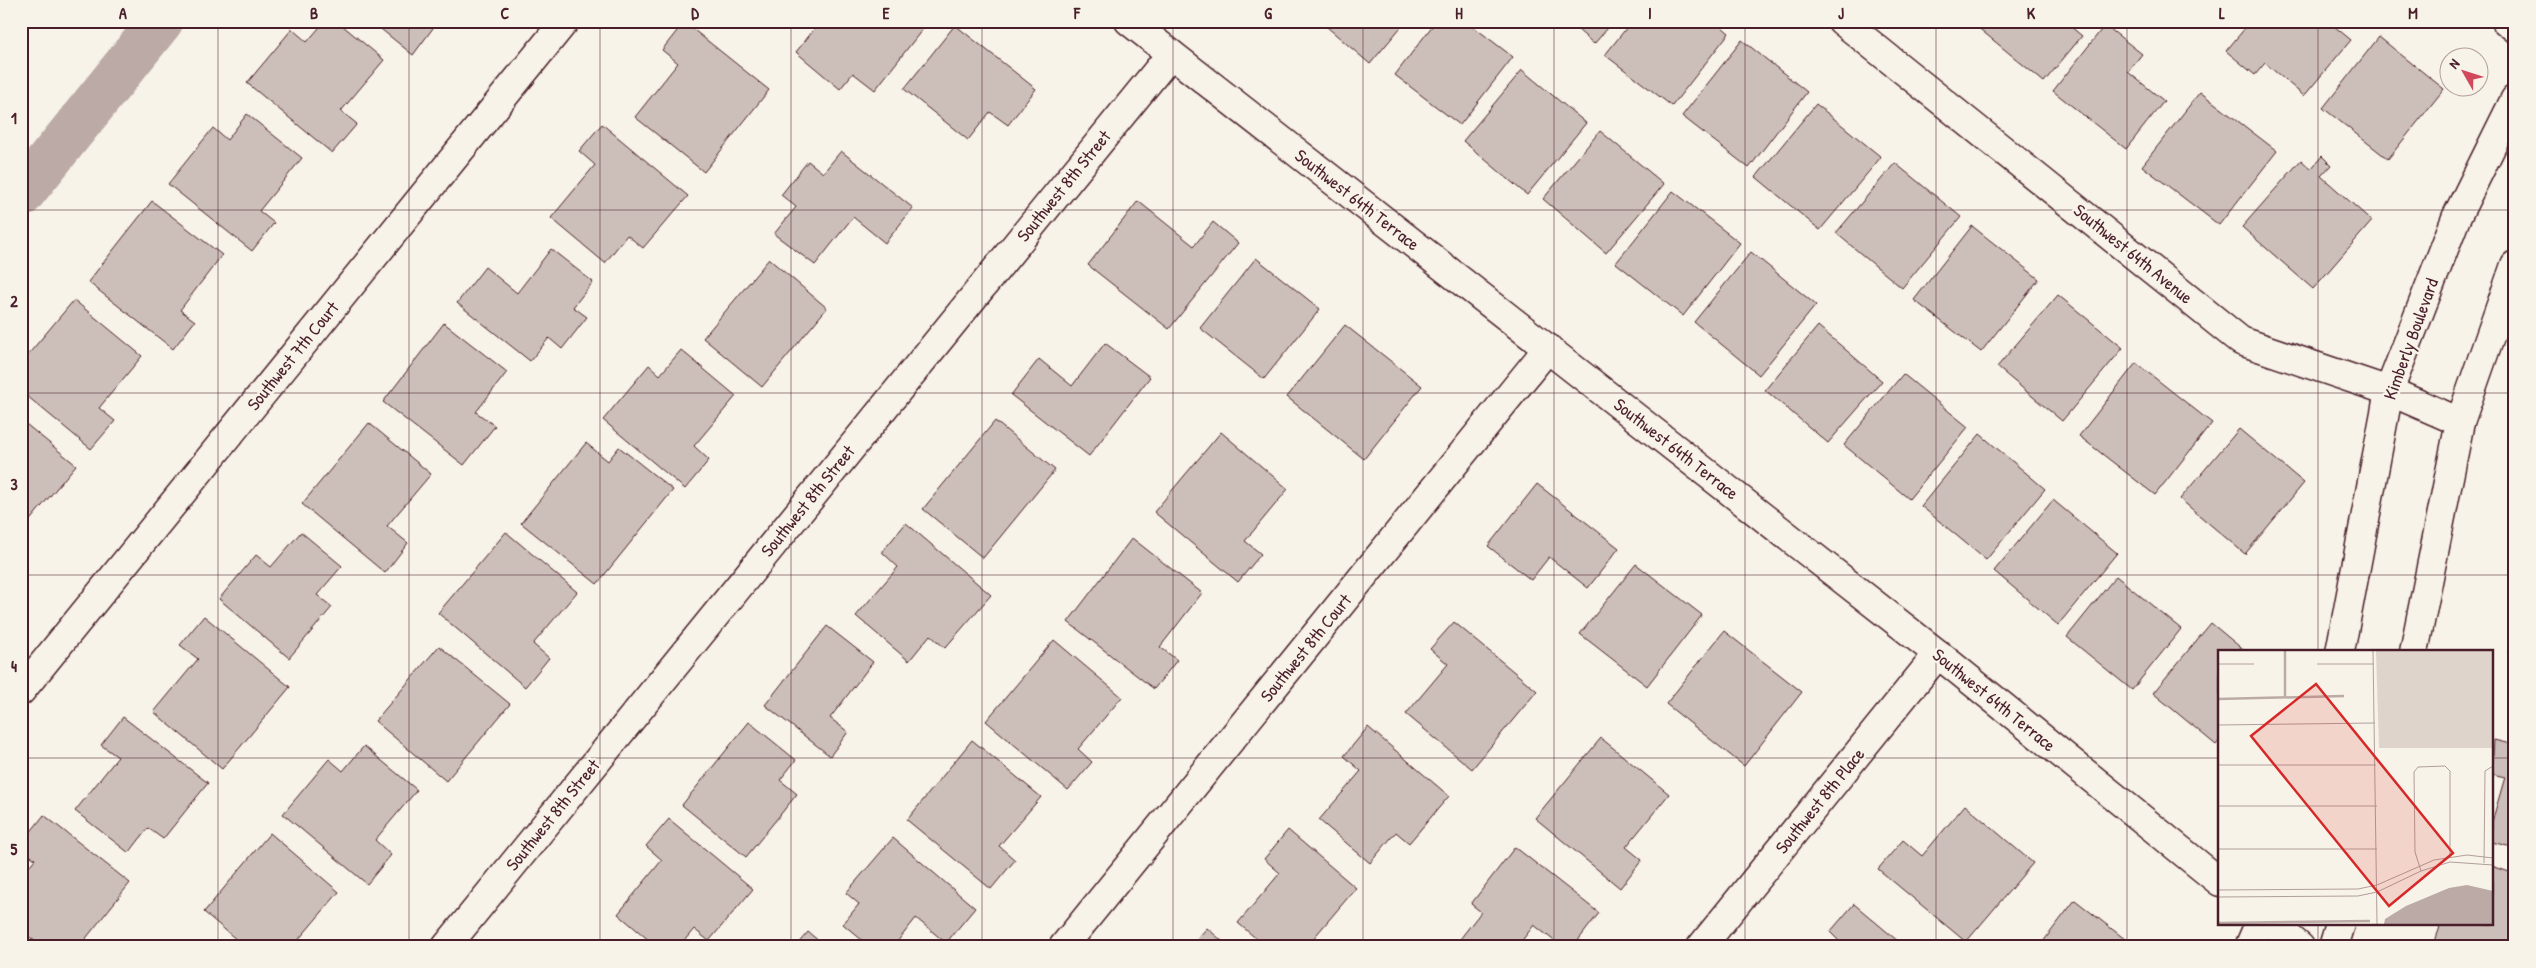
<svg xmlns="http://www.w3.org/2000/svg" width="2536" height="968" viewBox="0 0 2536 968" font-family="'Patrick Hand',sans-serif">
<rect width="100%" height="100%" fill="#f7f3e8"/>
<filter id="ink" filterUnits="userSpaceOnUse"><feTurbulence type="fractalNoise" baseFrequency=".02" numOctaves="2"/><feDisplacementMap in="SourceGraphic" scale="10" xChannelSelector="R" yChannelSelector="G"/><feConvolveMatrix kernelMatrix="1 2 1 2 8 2 1 2 1" color-interpolation-filters="sRGB"/></filter>
<g filter="url(#ink)">
<g fill="none" stroke-linecap="round" stroke-linejoin="round">
<polyline stroke="#bcaaa7" stroke-width="45" points="21,195 161,21"/>
</g>
<g fill="#ccbfb9" stroke="#4a1f2b">
<polygon points="325,21 337,21 384,60 341,111 357,124 332,153 247,83 292,29 307,42"/>
<polygon points="371,21 432,21 436,24 413,55"/>
<polygon points="821,21 929,21 875,90 853,73 840,89 796,52"/>
<polygon points="1320,21 1406,21 1370,64"/>
<polygon points="1436,21 1466,21 1513,57 1460,125 1395,75"/>
<polygon points="1568,21 1614,21 1594,44"/>
<polygon points="1632,21 1715,21 1729,33 1672,106 1605,55"/>
<polygon points="1970,21 2064,21 2082,36 2044,82"/>
<polygon points="2251,21 2328,21 2351,40 2304,96 2265,63 2255,75 2226,51"/>
<polygon points="684,22 769,90 704,172 635,117 678,63 662,50"/>
<polygon points="955,25 1036,89 1008,125 990,112 968,140 904,89"/>
<polygon points="2105,25 2142,54 2128,72 2164,101 2126,149 2053,91"/>
<polygon points="2379,37 2444,89 2388,159 2323,108"/>
<polygon points="1742,40 1807,92 1749,168 1682,116"/>
<polygon points="1522,70 1586,123 1527,195 1463,141"/>
<polygon points="2200,92 2277,151 2219,225 2142,166"/>
<polygon points="1816,104 1881,157 1820,230 1756,177"/>
<polygon points="247,114 302,158 259,211 274,223 252,251 168,184 213,128 227,140"/>
<polygon points="602,124 688,196 643,248 627,235 605,263 551,218 595,165 579,151"/>
<polygon points="1600,131 1664,184 1606,253 1543,199"/>
<polygon points="841,151 913,208 885,243 853,217 815,265 774,234 796,207 781,195 808,161 823,173"/>
<polygon points="2322,156 2331,165 2321,176 2372,221 2313,289 2242,227 2301,160 2311,169"/>
<polygon points="1895,163 1961,217 1902,288 1836,233"/>
<polygon points="1673,191 1740,243 1683,316 1616,263"/>
<polygon points="152,201 222,255 180,310 195,321 173,349 88,282"/>
<polygon points="1138,201 1194,246 1213,222 1238,243 1169,329 1088,265"/>
<polygon points="1972,226 2039,279 1981,352 1914,300"/>
<polygon points="551,249 593,282 573,307 587,317 562,349 549,338 530,361 457,303 485,267 517,293"/>
<polygon points="1751,252 1816,305 1759,375 1694,322"/>
<polygon points="1256,258 1320,309 1264,379 1200,328"/>
<polygon points="769,259 827,308 762,387 703,338"/>
<polygon points="2058,295 2123,348 2062,421 1997,367"/>
<polygon points="74,300 142,356 99,408 115,421 91,449 21,391 21,363"/>
<polygon points="444,323 507,372 476,412 495,426 464,465 383,402"/>
<polygon points="1345,325 1422,386 1364,459 1287,397"/>
<polygon points="1818,326 1882,381 1828,443 1765,390"/>
<polygon points="1105,343 1150,377 1089,456 1011,395 1039,359 1072,386"/>
<polygon points="681,350 736,396 694,446 709,460 685,489 603,420 649,365 660,375"/>
<polygon points="2136,363 2212,423 2155,495 2079,436"/>
<polygon points="1903,374 1968,427 1909,499 1844,445"/>
<polygon points="21,420 76,465 21,531"/>
<polygon points="995,421 1055,470 983,558 923,509"/>
<polygon points="369,423 431,474 387,526 408,543 385,573 302,504"/>
<polygon points="2239,429 2304,483 2245,554 2180,499"/>
<polygon points="1221,432 1288,489 1245,541 1261,554 1238,582 1154,512"/>
<polygon points="1980,434 2045,489 1986,560 1921,506"/>
<polygon points="586,443 608,461 619,447 673,490 597,584 521,523"/>
<polygon points="1537,484 1619,548 1588,588 1549,557 1531,580 1488,546"/>
<polygon points="2053,500 2117,553 2058,625 1994,571"/>
<polygon points="906,523 991,595 945,648 930,635 909,661 856,616 898,567 882,552"/>
<polygon points="301,532 342,566 317,595 332,607 289,658 219,599 256,555 271,567"/>
<polygon points="506,532 577,592 533,644 549,658 525,687 438,613"/>
<polygon points="1132,538 1202,593 1160,647 1177,660 1154,689 1068,622"/>
<polygon points="1636,564 1702,615 1647,686 1580,634"/>
<polygon points="2116,576 2181,629 2132,690 2067,637"/>
<polygon points="204,616 290,687 222,769 154,712 198,659 180,645"/>
<polygon points="1454,622 1537,691 1472,769 1406,714 1448,664 1430,649"/>
<polygon points="2211,623 2246,652 2220,652 2220,740 2216,745 2153,693"/>
<polygon points="2515,625 2515,654 2508,652"/>
<polygon points="827,626 873,662 830,718 848,732 830,756 765,705"/>
<polygon points="1724,631 1802,692 1744,766 1666,704"/>
<polygon points="1054,640 1122,697 1078,749 1092,762 1068,790 986,721"/>
<polygon points="439,646 510,704 446,781 375,721"/>
<polygon points="123,717 208,783 163,839 148,828 129,853 75,811 118,757 101,745"/>
<polygon points="749,722 796,760 780,780 797,794 746,857 682,805"/>
<polygon points="1368,727 1449,796 1409,843 1396,832 1370,863 1319,820 1361,771 1344,756"/>
<polygon points="1601,738 1669,794 1626,847 1642,860 1620,888 1535,818"/>
<polygon points="972,740 1041,797 999,846 1015,860 991,889 907,820"/>
<polygon points="2494,740 2515,745 2515,848 2492,842 2492,822 2505,777 2492,774"/>
<polygon points="364,746 417,790 375,840 391,855 367,884 283,814 329,759 343,771"/>
<polygon points="1965,805 2033,863 1966,942 1878,869 1903,840 1922,856"/>
<polygon points="44,815 130,883 79,947 42,947 21,930 21,876 35,859 21,849 21,844"/>
<polygon points="669,819 753,889 709,941 694,929 679,947 657,947 618,914 662,860 646,846"/>
<polygon points="1288,830 1356,888 1306,947 1266,947 1238,923 1280,873 1264,859"/>
<polygon points="270,833 339,892 299,939 309,947 245,947 204,912"/>
<polygon points="893,838 975,908 946,943 916,918 893,947 870,947 843,924 859,904 846,893"/>
<polygon points="1515,847 1599,913 1573,947 1562,947 1534,925 1517,947 1462,947 1457,943 1481,912 1471,904"/>
<polygon points="2492,866 2515,874 2515,892 2512,900 2515,901 2515,947 2433,947 2441,924 2492,924"/>
<polygon points="2075,900 2135,947 2039,947"/>
<polygon points="1854,904 1905,947 1845,947 1830,932"/>
<polygon points="1207,928 1229,947 1190,947"/>
<polygon points="808,932 826,947 795,947"/>
</g>
<g fill="none" stroke-linecap="round" stroke-linejoin="round">
<g stroke="#4a1f2b" stroke-width="31">
<g id="minor">
<polyline points="1129,21 1938,654 2220,882"/>
<polyline points="1842,21 2241,341 2389,391 2460,422"/>
<polyline points="2506,21 2515,28"/>
<polyline points="21,691 565,21"/>
<polyline points="2273,924 2300,947"/>
<polyline points="446,947 1171,54"/>
<polyline points="1063,947 1548,348"/>
<polyline points="1701,947 1938,654"/>
</g>
</g>
<g stroke="#4a1f2b" stroke-width="31">
<g id="tertiary">
<polyline points="2340,652 2389,391 2456,218 2515,99"/>
<polyline points="2414,652 2460,422 2515,265"/>
<polyline points="2249,947 2259,924"/>
<polyline points="2333,947 2340,924"/>
</g>
</g>
<use href="#minor" stroke="#f7f3e8" stroke-width="28"/>
<use href="#tertiary" stroke="#f7f3e8" stroke-width="28"/>
</g>
</g>
<path fill="none" stroke="#4a1f2b" stroke-width="1" stroke-opacity="0.55" d="M218,21V947M409,21V947M600,21V947M791,21V947M982,21V947M1173,21V947M1363,21V947M1554,21V947M1745,21V947M1936,21V947M2127,21V947M2318,21V652M21,210H2515M21,393H2515M21,575H2515M21,758H2220M2492,758H2515M2318,924V947"/>
<g text-anchor="middle" stroke-width="5" stroke-linejoin="round" paint-order="stroke">
<g font-size="18" fill="#4a1f2b" stroke="#f7f3e8">
<text transform="translate(1064 186) rotate(-51)" y="6">Southwest 8th Street</text>
<text transform="translate(1357 200) rotate(38)" y="6">Southwest 64th Terrace</text>
<text transform="translate(2133 254) rotate(39)" y="6">Southwest 64th Avenue</text>
<text transform="translate(2411 339) rotate(-70)" y="6">Kimberly Boulevard</text>
<text transform="translate(293 356) rotate(-51)" y="6">Southwest 7th Court</text>
<text transform="translate(1676 449) rotate(38)" y="6">Southwest 64th Terrace</text>
<text transform="translate(808 501) rotate(-51)" y="6">Southwest 8th Street</text>
<text transform="translate(1306 648) rotate(-51)" y="6">Southwest 8th Court</text>
<text transform="translate(1994 700) rotate(39)" y="6">Southwest 64th Terrace</text>
<text transform="translate(1820 801) rotate(-51)" y="6">Southwest 8th Place</text>
<text transform="translate(553 815) rotate(-51)" y="6">Southwest 8th Street</text>
</g>
</g>
<g transform="translate(2218 650)">
<rect width="275" height="275" fill="#f7f3e8"/>
<path d="M158,1H275V98H161Z" fill="#ded4cc"/>
<path d="M249,235L275,241V274H166L167,269L188,256L231,238Z" fill="#bcaaa7"/>
<path fill="none" stroke="#bcaaa7" stroke-width="2.5" d="M67,46V1M0,49L126,46M0,273L152,271"/>
<path fill="none" stroke="#b29e9c" stroke-width="1" d="M155,1L159,274M0,14H36M99,14H156M0,75L157,73M0,115H158M0,156H159M0,199H159M266,213L267,121L275,116M203,221L197,202L196,122L200,117L227,116L232,121V208M0,240L140,239L159,235L216,210L249,205L275,208M0,247L140,246L159,242L203,221L232,212L275,215"/>
<path fill="#d62828" fill-opacity="0.15" stroke="#d62828" stroke-width="2.5" d="M98,34L235,203L171,256L33,86Z"/>
<rect width="275" height="275" fill="none" stroke="#4a1f2b" stroke-width="2.5"/>
</g>
<rect width="2536" height="968" fill="none" stroke="#f7f3e8" stroke-width="55"/>
<g transform="translate(2464 72) rotate(309)"><circle r="24" fill="#f7f3e8" stroke="#b29e9c"/>
<path d="M0-4L9 19L0 12L-9 19Z" fill="#d1495b"/>
<text y="-8" font-size="14" font-weight="bold" text-anchor="middle" fill="#4a1f2b">N</text>
</g>
<rect x="28" y="28" width="2480" height="912" fill="none" stroke="#4a1f2b" stroke-width="2"/>
<g font-size="16" text-anchor="middle" font-weight="bold" fill="#4a1f2b">
<text x="123" y="19">A</text>
<text x="314" y="19">B</text>
<text x="505" y="19">C</text>
<text x="695" y="19">D</text>
<text x="886" y="19">E</text>
<text x="1077" y="19">F</text>
<text x="1268" y="19">G</text>
<text x="1459" y="19">H</text>
<text x="1650" y="19">I</text>
<text x="1841" y="19">J</text>
<text x="2031" y="19">K</text>
<text x="2222" y="19">L</text>
<text x="2413" y="19">M</text>
<text x="14" y="124">1</text>
<text x="14" y="307">2</text>
<text x="14" y="490">3</text>
<text x="14" y="672">4</text>
<text x="14" y="855">5</text>
</g>
</svg>
